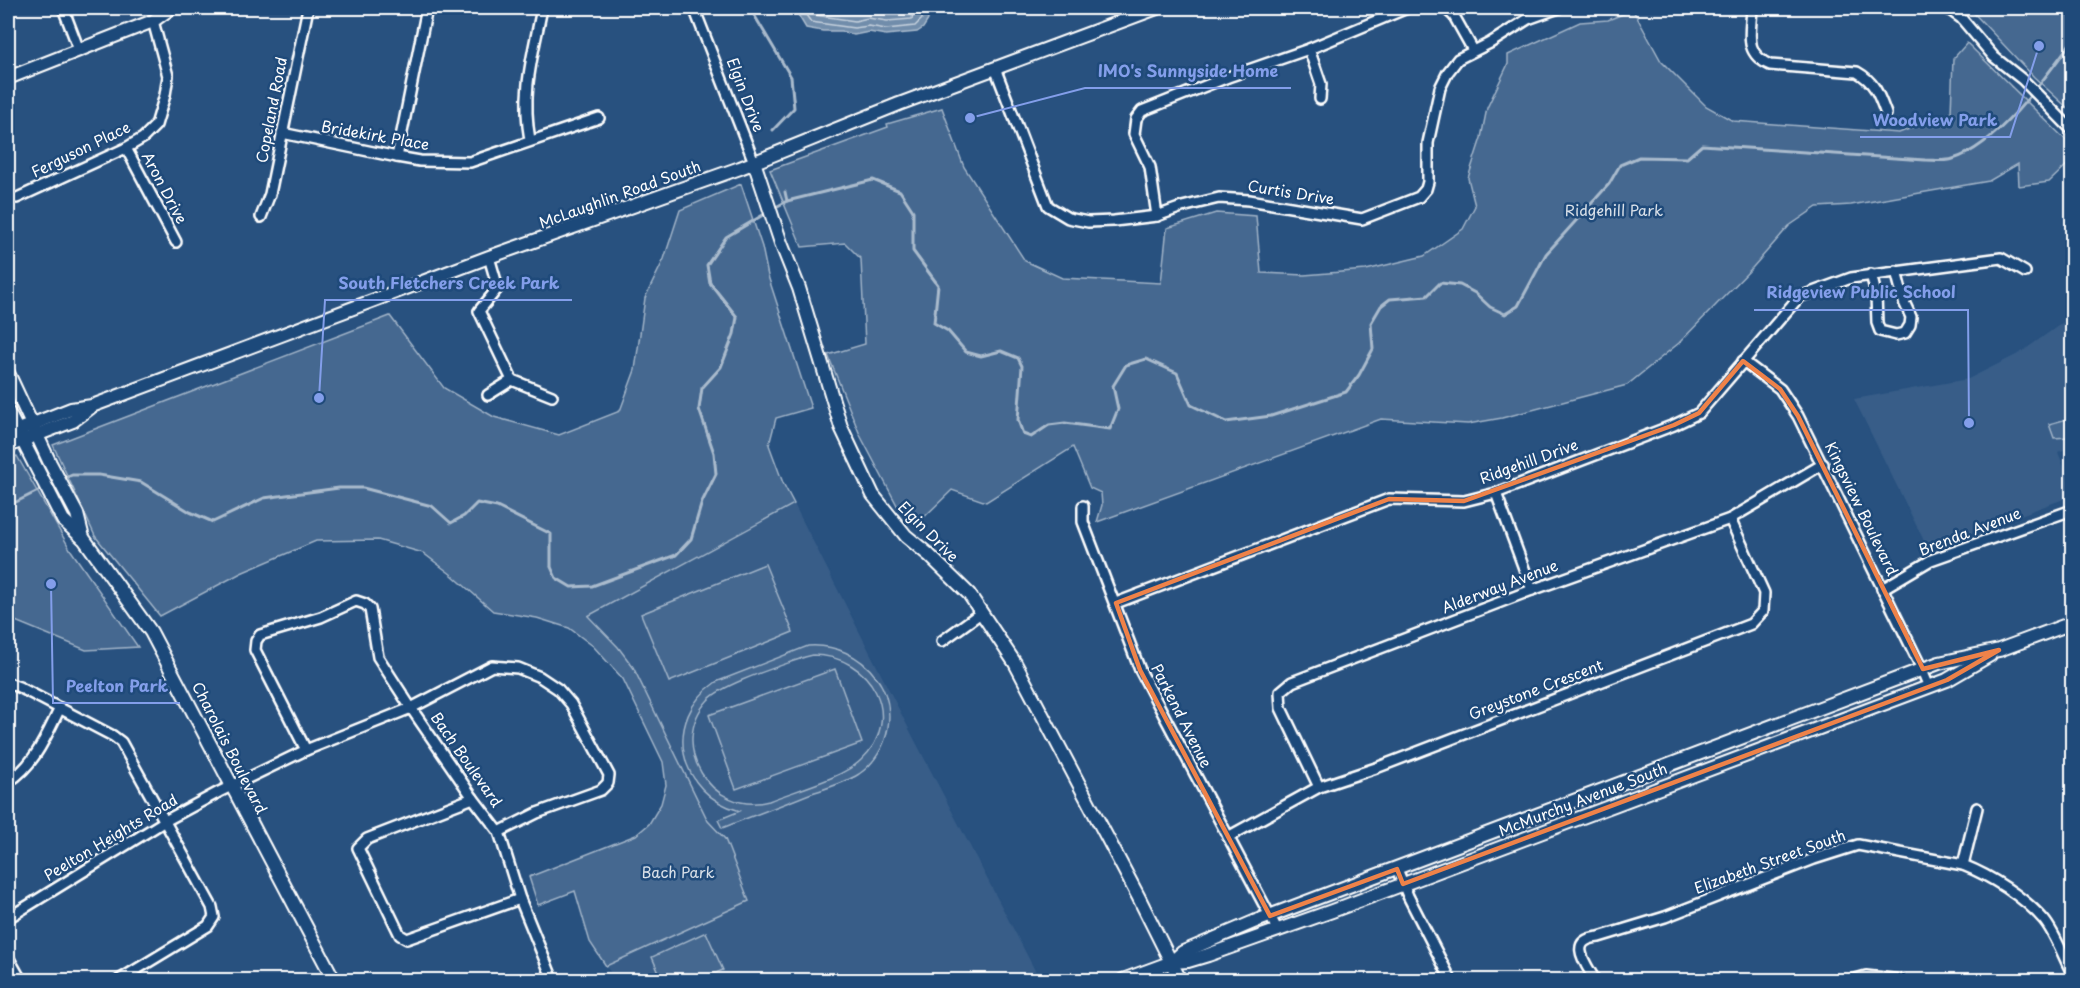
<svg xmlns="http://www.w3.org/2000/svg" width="2080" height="988" viewBox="0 0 2080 988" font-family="'Playpen Sans',sans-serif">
<rect width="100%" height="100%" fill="#28517f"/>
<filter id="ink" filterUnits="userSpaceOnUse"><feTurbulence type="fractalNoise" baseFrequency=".0167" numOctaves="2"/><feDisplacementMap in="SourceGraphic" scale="12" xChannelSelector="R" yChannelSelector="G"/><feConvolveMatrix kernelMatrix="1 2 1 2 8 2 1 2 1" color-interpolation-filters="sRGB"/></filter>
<g filter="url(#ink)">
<g fill="#375d88">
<polygon points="2072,316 2072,447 2058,452 2072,488 2072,496 1928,549 1854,399 1968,379 2020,353"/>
<polygon points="794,504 909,729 1040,980 616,980 606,966 749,901 725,839 708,821 588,616"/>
</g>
<g fill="#446890" stroke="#a2b4c8" stroke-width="1.5" fill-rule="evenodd">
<polygon points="1969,8 2072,8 2072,112 2034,77"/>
<polygon points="1633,10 1661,61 1706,106 1733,121 1899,133 1951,113 1953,59 1967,43 2072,146 2072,160 2049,182 2019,186 2018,164 1989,181 1851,205 1817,207 1789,226 1753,267 1679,343 1627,385 1502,418 1468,424 1381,419 1097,522 1102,505 1101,493 1090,488 1073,447 986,502 952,490 918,523 898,507 860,435 828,355 865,344 861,259 845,243 802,247 770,170 888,127 887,124 942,108 964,167 1025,261 1062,278 1161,283 1167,228 1216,213 1256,216 1261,273 1304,275 1366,270 1424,256 1463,229 1475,206 1468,178 1481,138 1487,108 1508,64 1508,55 1580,22 1608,20"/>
<polygon points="741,184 762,247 768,276 811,408 776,418 769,445 783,483 794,504 588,616 618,647 633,667 708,821 725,839 749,901 606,966 590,942 575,891 538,905 529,877 636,835 649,824 661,804 666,785 663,762 623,679 593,646 569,628 537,618 493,611 452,575 423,553 378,540 316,541 241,573 160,616 95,536 53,445 390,316 444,388 494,417 559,435 620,411 635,370 645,298 664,259 680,210"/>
<polygon points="2067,419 2070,421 2072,431 2068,437 2054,438 2049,424"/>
<polygon points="17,456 70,549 138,647 86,650 8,618 8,460"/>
<polygon points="765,564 793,632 669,682 641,614"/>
<path d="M808,646C834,644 860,655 876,677C899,707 890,753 859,774C845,783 827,788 812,793C782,805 752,816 722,828L718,820L740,811C677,794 662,719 716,682ZM813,655C871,655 906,718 861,760C843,778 793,791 769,801C711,817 667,744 708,700C724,683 781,666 805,657Z"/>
<polygon points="835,669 862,743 736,789 709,715"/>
<polygon points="706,932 723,970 699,980 662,980 652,957"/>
</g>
<polygon fill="#718dab" stroke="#aabbcd" stroke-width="1.5" points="794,8 927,8 928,20 923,28 917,32 886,35 869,32 854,35 841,31 823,31 806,28"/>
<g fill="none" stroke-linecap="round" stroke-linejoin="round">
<g stroke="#c6d1dd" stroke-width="1.5">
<polyline points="801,8 811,22 854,28 869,26 886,29 915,26 922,19 922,8"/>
<polyline points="810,8 815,15 855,21 868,18 887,21 912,19 914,8"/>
<polyline points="821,8 855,11 868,9 888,12 903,11 905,8"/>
</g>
<g stroke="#aabbcd" stroke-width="3">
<polyline points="750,8 791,77 794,108 773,130"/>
<polyline points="785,192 787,201"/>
<path d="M774,208L787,201L873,180L900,191L913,211V251L938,285L934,323L948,331L966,352L981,356L1001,351L1018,358L1022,366L1018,420L1023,434L1031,437L1049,425L1065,423L1110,429L1118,409L1113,386L1126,365L1146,359L1177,373L1191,405L1226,422L1271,416L1346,392L1359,375L1373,349L1371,323L1381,306L1390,299L1427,296L1440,283L1460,285L1475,293L1490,307L1505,314L1518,306L1546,254L1609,184L1620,165L1639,157L1687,158L1702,145L1925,160C1934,160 1945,162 1953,159C1998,145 2045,78 2072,41"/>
<polyline points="63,479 72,475 99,475 141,482 190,512 213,522 264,498 339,488 363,488 432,506 451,523 464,516 477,503 497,507 551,534 551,566"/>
<polyline points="8,506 44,488"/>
<polyline points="551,567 556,578 571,587 592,586 676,555 691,539 702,502 716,474 714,453 699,409 702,388 721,367 734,334 737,317 710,283 707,265 726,237 768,212"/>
</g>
<g stroke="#fff" stroke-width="14">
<g id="street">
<polyline points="63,8 79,50"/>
<polyline points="694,8 754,162"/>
<polyline points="1445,8 1454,16 1473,50"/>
<path d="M1752,8C1751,33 1743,53 1770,65L1857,72C1875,82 1879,95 1886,114"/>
<polyline points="1947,8 1961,18 1994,57 2023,80 2072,130"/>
<polyline points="1309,49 1321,84 1320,99"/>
<polyline points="995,68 1048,206 1068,218 1088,222 1114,221 1157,216 1182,207 1219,198 1249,200 1362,219 1419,197 1426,189 1428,182 1428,143 1440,88 1448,72 1458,59 1490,43 1528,19 1559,8"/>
<polyline points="282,133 397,157 420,161 470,162 599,118"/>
<path d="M530,140C521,91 533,55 542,8"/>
<polyline points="126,148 176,242"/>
<polyline points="397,157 427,8"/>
<polyline points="17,198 126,148 143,138 156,125 165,95 168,76 153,21"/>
<polyline points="1157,216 1150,167 1134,134 1136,119 1142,111 1228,77 1309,49 1407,8"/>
<polyline points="261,217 270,194 308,8"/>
<polyline points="489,257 498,288 479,311 512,380 552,396"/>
<polyline points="1871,274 1876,294 1877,323 1880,331 1896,335 1905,333 1910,325 1911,317 1904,302 1896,271"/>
<polyline points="1743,361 1780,389 1798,416 1919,663 1929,687"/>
<polyline points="488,395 512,380"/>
<polyline points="1496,493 1532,590"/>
<polyline points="1083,506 1083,522 1140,670 1278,931"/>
<polyline points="1882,589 1931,560 2072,510"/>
<polyline points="1116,603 1389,499 1464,501 1496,493 1674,425 1699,413 1799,297 1851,278 2001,258 2025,272"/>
<polyline points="942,641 982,612"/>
<polyline points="8,683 19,687 113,736 121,742 212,907 214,917 208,926 119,980"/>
<polyline points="306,750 255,650 256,641 260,635 321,617 356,601 365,604 370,609 378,657 411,708 492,666 518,668 540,677 558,689 571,704 609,775 608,783 601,790 537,813 499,832"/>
<path d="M8,782C35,765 46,736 60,708"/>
<polyline points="1319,787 1281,708 1280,692 1292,682 1532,590 1730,519 1823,464"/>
<polyline points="473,798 367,839 358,848 400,935 407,939 520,899"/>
<polyline points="1228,837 1319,787 1376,768 1751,624 1763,611 1764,593 1730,519"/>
<polyline points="1963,865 1977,808"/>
<polyline points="1397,869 1408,896 1451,980"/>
<polyline points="8,918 165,821 219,792 306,750 411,708 473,798 499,832 520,899 553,980"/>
<polyline points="8,957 21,980"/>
<path d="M1595,980C1586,964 1566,940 1599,937L1665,917L1814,859L1858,845L1963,865C1991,876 2024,897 2044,920C2055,933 2064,958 2072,973"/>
<polyline points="1852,980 1866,976 1901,980"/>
</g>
</g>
<g stroke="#fff" stroke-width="16">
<g id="secondary">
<polyline points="8,78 153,21 171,8"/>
<polyline points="754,162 781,243 799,288 841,427 873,495 906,536 929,555 969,594 1015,663 1138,896 1180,980"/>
<polyline points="8,373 50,463 77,514 83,538"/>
<polyline points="8,412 63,520 84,539 151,632 334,980"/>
<polyline points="8,434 71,409 92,406 489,257 740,168 899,104 1157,8"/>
<polyline points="8,446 73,421 90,408"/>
<polyline points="1172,962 1188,961 1208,955 1332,911 1947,680 1990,655"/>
<polyline points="1123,980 1172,962 1183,952 1256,921 1939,663 1999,650 2072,623"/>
</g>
</g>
<use href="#street" stroke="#1f4a7a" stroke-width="9"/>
<use href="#secondary" stroke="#1f4a7a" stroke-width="12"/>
</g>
</g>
<path fill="none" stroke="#ee8249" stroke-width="4.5" stroke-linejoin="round" d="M1743,361L1780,389L1798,416L1923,669L1999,650L1947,680L1403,884L1397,869L1270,916L1140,670L1116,603L1389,499L1464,501L1674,425L1699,413Z"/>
<g text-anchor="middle" stroke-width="5" stroke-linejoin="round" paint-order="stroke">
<g font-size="15" fill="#fff" stroke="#1f4a7a">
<text transform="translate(745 95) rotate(69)" y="5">Elgin Drive</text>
<text transform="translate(272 110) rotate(-79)" y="5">Copeland Road</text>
<text transform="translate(375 136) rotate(10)" y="5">Bridekirk Place</text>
<text transform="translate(81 150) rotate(-26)" y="5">Ferguson Place</text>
<text transform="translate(164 188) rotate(62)" y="5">Aron Drive</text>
<text transform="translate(1291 193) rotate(9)" y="5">Curtis Drive</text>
<text transform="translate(620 195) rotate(-20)" y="5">McLaughlin Road South</text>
<text transform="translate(1529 462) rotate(-20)" y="5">Ridgehill Drive</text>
<text transform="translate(1861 509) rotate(64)" y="5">Kingsview Boulevard</text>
<text transform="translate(928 532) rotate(45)" y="5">Elgin Drive</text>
<text transform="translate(1970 532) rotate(-21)" y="5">Brenda Avenue</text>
<text transform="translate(1500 587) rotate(-21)" y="5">Alderway Avenue</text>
<text transform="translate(1536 690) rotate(-21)" y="5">Greystone Crescent</text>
<text transform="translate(1181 716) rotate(63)" y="5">Parkend Avenue</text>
<text transform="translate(229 748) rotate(63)" y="5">Charolais Boulevard</text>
<text transform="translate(466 760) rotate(55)" y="5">Bach Boulevard</text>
<text transform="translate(1583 800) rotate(-21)" y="5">McMurchy Avenue South</text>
<text transform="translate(111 838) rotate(-31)" y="5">Peelton Heights Road</text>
<text transform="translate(1770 862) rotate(-20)" y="5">Elizabeth Street South</text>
</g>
<g font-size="15" fill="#dae1e9" stroke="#1f4a7a">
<text x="1614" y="216">Ridgehill Park</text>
<text x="678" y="878">Bach Park</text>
</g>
</g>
<path fill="none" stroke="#839eea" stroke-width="2" d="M970 118L1085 88H1291M2039 46L2010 137H1860M319 398L325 300H572M1969 423L1968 310H1754M51 584L53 703H180"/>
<g fill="#839eea" stroke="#1f4a7a" stroke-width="2">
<circle cx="970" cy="118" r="6"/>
<circle cx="2039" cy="46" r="6"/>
<circle cx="319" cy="398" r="6"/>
<circle cx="1969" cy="423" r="6"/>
<circle cx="51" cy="584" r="6"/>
</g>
<g font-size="16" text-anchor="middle" font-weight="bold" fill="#839eea" stroke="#1f4a7a" stroke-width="5" stroke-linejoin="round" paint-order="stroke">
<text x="1188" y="77">IMO's Sunnyside Home</text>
<text x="1935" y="126">Woodview Park</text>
<text x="449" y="289">South Fletchers Creek Park</text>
<text x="1861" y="298">Ridgeview Public School</text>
<text x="117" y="692">Peelton Park</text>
</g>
<rect width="2080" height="988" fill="none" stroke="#1f4a7a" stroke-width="30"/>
<rect x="15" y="15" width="2050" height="958" fill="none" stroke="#fff" stroke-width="2" filter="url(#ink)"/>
</svg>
